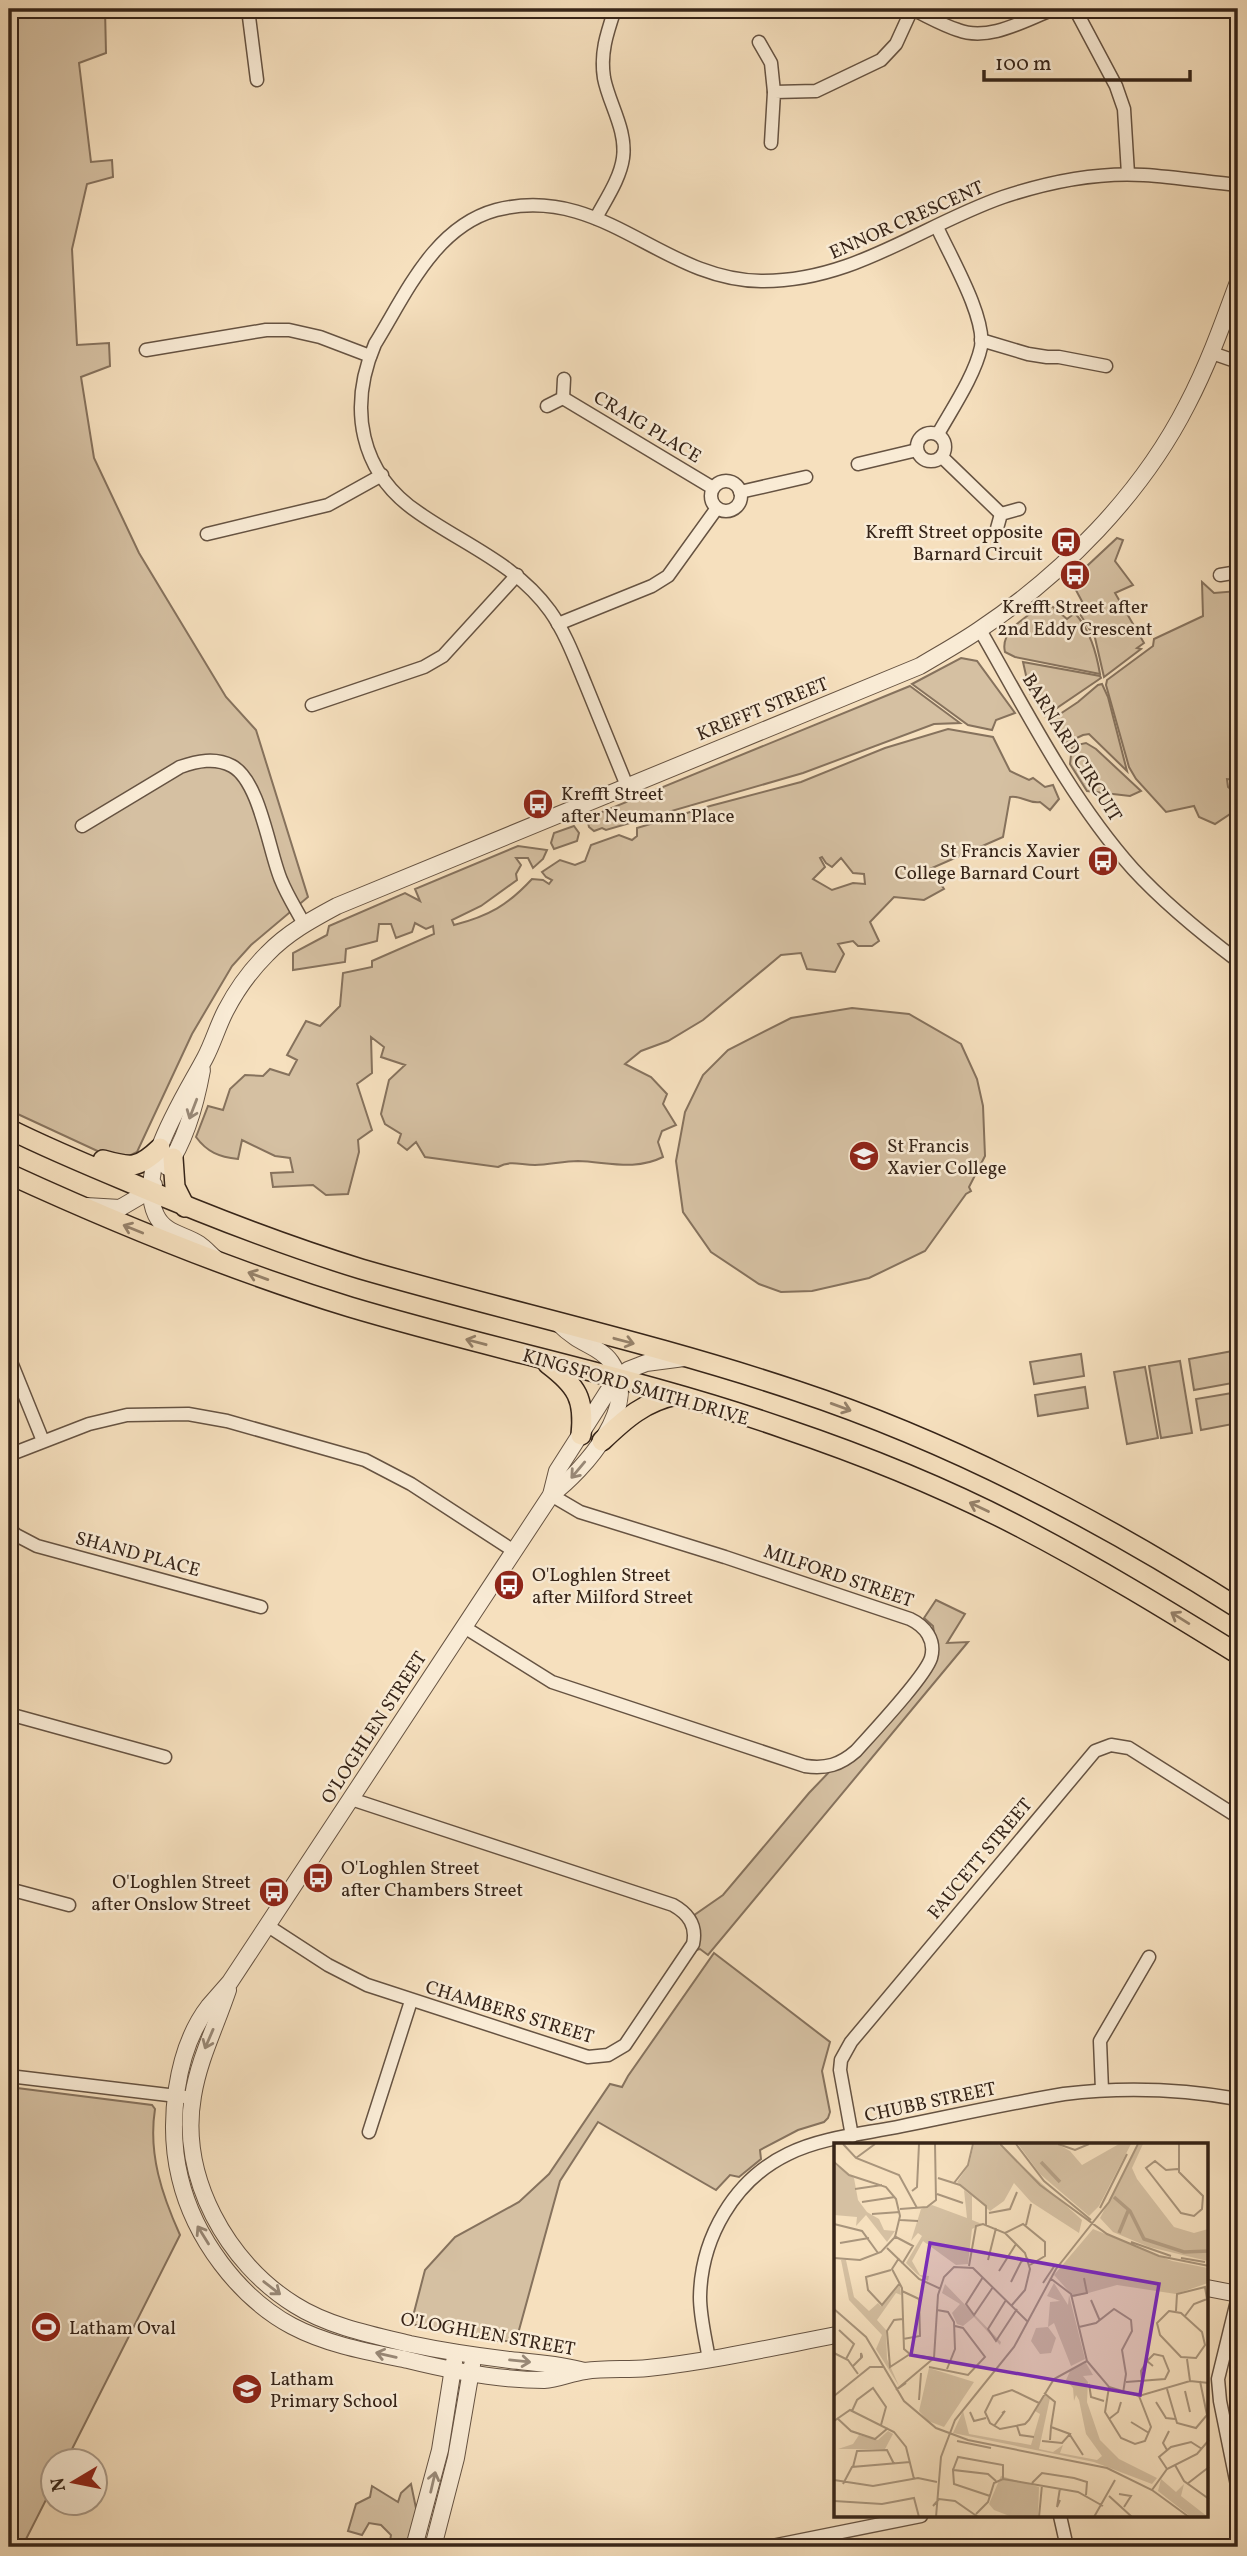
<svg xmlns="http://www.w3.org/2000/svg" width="1247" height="2556" viewBox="0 0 1247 2556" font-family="Vollkorn,serif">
<rect width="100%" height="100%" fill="#f6e0be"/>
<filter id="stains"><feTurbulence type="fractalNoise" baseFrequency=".00286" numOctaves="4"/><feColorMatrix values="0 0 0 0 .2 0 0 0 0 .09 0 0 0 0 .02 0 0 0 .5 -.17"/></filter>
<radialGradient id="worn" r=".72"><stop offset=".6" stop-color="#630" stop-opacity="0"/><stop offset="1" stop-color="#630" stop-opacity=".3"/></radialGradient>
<g fill="#d5c0a2" stroke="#86725d" stroke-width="2" fill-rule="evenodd">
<polygon points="9,9 105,9 106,53 79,63 91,162 112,160 113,177 87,184 72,249 77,345 109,343 110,366 81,377 94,458 139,553 226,697 256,730 308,897 251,945 232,966 192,1034 137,1152 125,1158 106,1155 9,1110"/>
<polygon points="1117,538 1123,540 1115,561 1133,585 1115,593 1144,643 1137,648 1141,649 1104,677 1095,638 1078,611 1084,605 1071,581 1076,576 1080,579 1087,573 1087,566"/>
<polygon points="1202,582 1214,593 1238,591 1238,780 1227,779 1228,787 1237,794 1230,814 1215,824 1199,817 1194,806 1166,812 1136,779 1129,767 1106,685 1107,680 1153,646 1154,639 1203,616"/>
<path d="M1047,602L1067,619L1075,613C1090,631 1096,651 1100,674L1015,657L1005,652C999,629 1032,614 1047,602Z"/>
<polygon points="961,658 977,661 1015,713 996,720 992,730 968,725 912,684"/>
<polygon points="1023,662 1100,676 1101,678 1045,716 1030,693"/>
<polygon points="1102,684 1108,697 1127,771 1089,734 1083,735 1064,744 1051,720 1078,702 1098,685"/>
<polygon points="910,686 960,723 934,724 803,773 606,830 602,828 594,831 589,827 587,818"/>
<path d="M948,729L993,737L1010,771L1029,780L1033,778L1045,787L1053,785L1059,799L1050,810L1040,802C1028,804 1022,795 1010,797L1003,837L932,868L936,871V877L944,889L924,900L894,897L870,922L879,941L872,946H858L853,941L838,944L844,954L835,972L807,969L801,953L781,955L703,1020L668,1041L641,1051L625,1064L651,1077L667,1094L663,1104L676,1125L662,1131L658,1142L663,1157C635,1171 608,1162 578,1161C563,1161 549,1165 535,1165C520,1165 511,1160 498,1167L425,1157L416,1142L407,1150L398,1143L401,1134L385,1124L381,1114L389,1080L405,1065L381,1057L384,1047L371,1037L372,1073L357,1084L372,1130L358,1140L359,1152L348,1194L326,1195L313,1185L273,1187L271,1173L293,1172L290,1158L275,1156L242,1140L238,1159C219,1157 207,1152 196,1137L208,1106L223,1110L230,1089L245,1075L263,1076L270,1069L289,1075L297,1060L287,1055L306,1021L320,1026L340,1006L343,973L372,967V961L434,934L433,926L426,929L415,923L412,932L396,938L391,924H379L377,941L346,949L345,962L293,970V953L327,935L329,926L405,893L420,901L415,889L518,846L547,850L543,859L533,868L528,858H516L521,865L516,874L517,880L481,906L452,920L454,925C489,916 508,905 532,879L543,880L549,884L552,880L546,877L542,872L560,860L575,865L585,861L591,845L619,835L632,840L637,836V828L710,806L801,782L885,748ZM822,857L826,863L832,867L841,858L853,873L864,874L865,884L853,883L832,890L813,879L825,867L820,858Z"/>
<polygon points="1086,743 1096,749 1141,791 1130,796 1087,791 1070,764 1072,746"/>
<polygon points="574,826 579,833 577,841 554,849 551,843 554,833"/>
<polygon points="852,1008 909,1014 961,1044 977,1079 983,1106 985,1156 969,1187 971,1191 966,1194 925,1251 869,1278 812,1291 781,1292 759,1284 711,1252 683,1212 676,1161 685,1112 703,1075 728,1050 791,1018"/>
<polygon points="1238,1350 1238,1382 1194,1390 1189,1359"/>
<polygon points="1081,1354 1084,1376 1034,1384 1030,1362"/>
<polygon points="1180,1361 1192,1433 1161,1438 1149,1366"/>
<polygon points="1145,1367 1158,1438 1127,1444 1114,1372"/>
<polygon points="1085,1387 1088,1408 1038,1416 1035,1395"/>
<polygon points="1238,1392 1238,1423 1201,1430 1196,1399"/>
<polygon points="936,1600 965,1614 947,1643 968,1642 708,1955 700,1949 689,1952 690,1918 723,1895 809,1793 923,1674 936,1647 933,1626 924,1618"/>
<polygon points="714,1953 830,2042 822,2071 830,2112 828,2118 824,2122 798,2130 760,2150 761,2159 739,2177 730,2175 716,2190 598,2122 560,2181 516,2341 494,2341 411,2324 425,2270 455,2237 519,2202 549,2174 610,2084 622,2087 628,2076"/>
<path d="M9,2087L152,2105L155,2109C148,2154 162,2195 180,2235L66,2461L52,2462V2488L22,2547H9Z"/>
<polygon points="411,2484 417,2513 406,2547 389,2547 391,2535 381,2525 369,2523 362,2535 348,2531 356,2504 370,2497 372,2486 398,2502 401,2493"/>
</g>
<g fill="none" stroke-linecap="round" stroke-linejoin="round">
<g stroke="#665342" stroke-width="15">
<g id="minor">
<polyline points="248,9 257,80"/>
<path d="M912,9C927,16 942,25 958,30C989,42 1025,20 1054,9"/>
<polyline points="1075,9 1116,86 1124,109 1128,174"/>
<polyline points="759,42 771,63 774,92"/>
<polyline points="771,143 774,92 816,91 881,60 896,44 912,9"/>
<path d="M596,218C606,199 620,179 623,158C627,130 609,104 604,78C600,53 607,33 615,9"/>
<path d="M937,227C950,256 986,317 981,347C975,375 952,409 938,434"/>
<polyline points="981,340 1028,354 1047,357 1059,357 1106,366"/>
<polyline points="146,350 266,330 289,330 320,337 370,356"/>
<polyline points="1212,353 1238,362"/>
<polyline points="563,398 713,488"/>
<polyline points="547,406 563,398 564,379"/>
<circle cx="931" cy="447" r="14"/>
<polyline points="942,457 1001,514"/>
<polyline points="858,464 917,450"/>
<circle cx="726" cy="496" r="15"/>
<polyline points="740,492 806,477"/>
<polyline points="996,532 1001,514 1019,509"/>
<polyline points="207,534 328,505 382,475"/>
<polyline points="1220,575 1238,572"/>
<polyline points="558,624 652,586 668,576 717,508"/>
<path d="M980,630C1027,712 1070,798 1133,869C1165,904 1201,933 1238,961"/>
<polyline points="312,705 424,667 443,656 517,575"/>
<path d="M627,786C613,752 599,717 585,683C575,659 565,632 550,611C516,564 465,545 419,513C359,473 348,407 375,344C406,294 434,227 496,210C603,183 661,280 761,281C853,282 920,226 1003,197C1048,182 1096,172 1144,175C1175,177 1207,182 1238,185"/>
<path d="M82,826L180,767C197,761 215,757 232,766C260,781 269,852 281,880C287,895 296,909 304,924"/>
<polyline points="9,1357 43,1441"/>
<polyline points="9,1455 89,1424 127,1415 188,1414 227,1421 365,1460 411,1484 514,1551"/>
<polyline points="9,1528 16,1535 37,1546 261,1607"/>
<path d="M464,1627L552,1682L805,1766C826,1769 840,1765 856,1751C872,1733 925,1677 931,1658C936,1640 925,1626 910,1619L725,1557L580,1512L551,1495"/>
<polyline points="9,1714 165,1757"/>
<polyline points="9,1889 69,1905"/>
<path d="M268,1926L328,1965L367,1985L588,2057L608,2055L625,2045L693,1944C697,1926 689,1914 673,1905L351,1799"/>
<polyline points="9,2076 185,2097"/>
<polyline points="1102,2090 1100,2041 1149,1957"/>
<polyline points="369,2132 411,2001"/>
<polyline points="852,2136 840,2070 841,2060 851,2042 1095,1751 1111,1745 1129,1748 1238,1817"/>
<polyline points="1238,2297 1218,2379 1220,2401 1238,2490"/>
<path d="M709,2360C706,2340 700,2318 700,2297C701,2238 734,2180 788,2154C822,2137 864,2134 902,2126C956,2115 1010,2103 1064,2094C1122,2087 1181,2089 1238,2099"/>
<polyline points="1060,2516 1067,2547"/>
<polyline points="767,2547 921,2516"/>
</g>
</g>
<g stroke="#665342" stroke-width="18">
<g id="tertiary">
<path d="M167,1167C186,1140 196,1103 202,1070"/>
<polyline points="86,1206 120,1208 149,1191 154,1185"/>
<path d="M215,1258C210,1254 205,1248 199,1244C184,1234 165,1234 156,1215C135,1170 184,1098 205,1058C213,1043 218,1025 226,1010C237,989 251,970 267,954C287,933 311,920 337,906L920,666C940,654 960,643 979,630C1063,574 1141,495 1187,405C1208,365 1223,323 1238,282"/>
<path d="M684,1358L646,1363L628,1370L618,1379L608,1391L557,1471L551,1495L230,1982C223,1990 216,1998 209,2006C175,2050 167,2125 180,2178C194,2237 238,2297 292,2326C328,2345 369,2352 408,2360C452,2371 498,2380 544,2380C558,2379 571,2373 585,2371C606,2368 628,2370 648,2368C712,2361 774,2347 836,2335"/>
<path d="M551,1495C584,1470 642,1406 611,1362C602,1349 586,1345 575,1337C569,1333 563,1328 558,1323"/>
<path d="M228,1990C216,2026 199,2059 193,2096C179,2177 227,2263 295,2305C328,2326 372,2335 410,2344C443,2351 477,2356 510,2360C535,2363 560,2364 584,2371"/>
<polyline points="1207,2288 1238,2294"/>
<polyline points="414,2547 440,2450 454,2362"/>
<polyline points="433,2547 456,2458 472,2365"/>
</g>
</g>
<g stroke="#362418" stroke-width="22">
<g id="primary">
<path d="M9,1129C49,1149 90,1166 131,1183C206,1215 283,1245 361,1269C506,1311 654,1343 797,1391C954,1443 1100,1520 1238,1608"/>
<polyline points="173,1158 175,1187 185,1207"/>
<path d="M103,1160C131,1168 138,1169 160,1148"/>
<path d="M9,1174C120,1225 233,1271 350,1307C494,1350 644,1379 786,1429C866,1456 945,1488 1020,1527C1095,1566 1167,1610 1238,1654"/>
<path d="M548,1364C577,1386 585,1399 581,1435"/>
<path d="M602,1441C625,1419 645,1401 677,1395"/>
</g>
</g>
<use href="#minor" stroke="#f9ebd5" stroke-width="12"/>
<use href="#tertiary" stroke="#f9ebd5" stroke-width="16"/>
<use href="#primary" stroke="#f6e0be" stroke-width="19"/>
</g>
<defs><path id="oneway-shaft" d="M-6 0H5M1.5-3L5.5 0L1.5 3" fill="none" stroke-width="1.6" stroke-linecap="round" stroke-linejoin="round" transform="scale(1.75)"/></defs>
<g stroke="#988876">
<use href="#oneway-shaft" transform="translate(193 1109) rotate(111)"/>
<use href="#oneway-shaft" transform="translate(578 1470) rotate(130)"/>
<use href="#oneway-shaft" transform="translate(209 2039) rotate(113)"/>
<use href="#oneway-shaft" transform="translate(203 2235) rotate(-122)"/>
<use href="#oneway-shaft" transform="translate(272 2288) rotate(38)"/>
<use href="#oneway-shaft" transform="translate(386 2355) rotate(-167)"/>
<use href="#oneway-shaft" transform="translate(520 2361) rotate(6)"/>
<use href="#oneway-shaft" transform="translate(433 2482) rotate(-77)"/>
</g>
<g stroke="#96826b">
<use href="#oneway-shaft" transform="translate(133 1229) rotate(-158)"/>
<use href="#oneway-shaft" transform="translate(258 1276) rotate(-160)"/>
<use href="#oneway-shaft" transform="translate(624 1341) rotate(15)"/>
<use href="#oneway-shaft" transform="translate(476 1342) rotate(-165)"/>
<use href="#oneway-shaft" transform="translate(841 1407) rotate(20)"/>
<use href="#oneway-shaft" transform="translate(979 1507) rotate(-155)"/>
<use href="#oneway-shaft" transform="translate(1180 1618) rotate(-148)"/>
</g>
<defs>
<g id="bus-disc" transform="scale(1.575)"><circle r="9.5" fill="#8f2418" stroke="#f9ebd5"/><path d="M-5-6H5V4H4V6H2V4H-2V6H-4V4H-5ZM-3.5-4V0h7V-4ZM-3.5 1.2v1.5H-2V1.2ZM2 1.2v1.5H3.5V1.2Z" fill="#fff"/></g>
<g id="school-disc" transform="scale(1.575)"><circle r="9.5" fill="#8f2418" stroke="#f9ebd5"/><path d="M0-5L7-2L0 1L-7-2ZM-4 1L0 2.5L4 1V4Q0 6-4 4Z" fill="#fff"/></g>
<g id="stadium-disc" transform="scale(1.575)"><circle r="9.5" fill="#8f2418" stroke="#f9ebd5"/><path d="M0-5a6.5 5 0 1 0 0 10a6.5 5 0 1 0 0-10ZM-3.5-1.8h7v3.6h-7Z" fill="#fff"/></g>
</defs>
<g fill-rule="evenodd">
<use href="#bus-disc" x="1066" y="542"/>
<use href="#bus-disc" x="1075" y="575"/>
<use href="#bus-disc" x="538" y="804"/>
<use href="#bus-disc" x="1103" y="861"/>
<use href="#school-disc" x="864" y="1156"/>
<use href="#bus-disc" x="509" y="1585"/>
<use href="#bus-disc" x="318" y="1878"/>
<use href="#bus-disc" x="274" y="1892"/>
<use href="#stadium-disc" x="46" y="2327"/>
<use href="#school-disc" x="247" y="2389"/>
</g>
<g text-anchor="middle" stroke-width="5" stroke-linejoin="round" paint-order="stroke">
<g font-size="19" fill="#362418" stroke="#f9ebd5">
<text transform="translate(906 219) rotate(-24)" y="7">ENNOR CRESCENT</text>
<text transform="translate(648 426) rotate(31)" y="7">CRAIG PLACE</text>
<text transform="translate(762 708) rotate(-22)" y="7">KREFFT STREET</text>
<text transform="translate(1073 747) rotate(58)" y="7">BARNARD CIRCUIT</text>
<text transform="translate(636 1386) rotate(16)" y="7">KINGSFORD SMITH DRIVE</text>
<text transform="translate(138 1553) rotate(15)" y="7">SHAND PLACE</text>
<text transform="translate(839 1575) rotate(19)" y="7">MILFORD STREET</text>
<text transform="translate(373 1727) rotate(-57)" y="7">O'LOGHLEN STREET</text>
<text transform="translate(979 1858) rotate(-50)" y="7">FAUCETT STREET</text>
<text transform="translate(510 2011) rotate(17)" y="7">CHAMBERS STREET</text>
<text transform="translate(930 2101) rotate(-12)" y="7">CHUBB STREET</text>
<text transform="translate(488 2333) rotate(10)" y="7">O'LOGHLEN STREET</text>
</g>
<g font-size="19" fill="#362418" stroke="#f9ebd5" text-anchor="start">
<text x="1043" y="538" text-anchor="end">Krefft Street opposite<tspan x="1043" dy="22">Barnard Circuit</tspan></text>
<text x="1075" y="613" text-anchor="middle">Krefft Street after<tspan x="1075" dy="22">2nd Eddy Crescent</tspan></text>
<text x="561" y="800">Krefft Street<tspan x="561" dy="22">after Neumann Place</tspan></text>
<text x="1080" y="857" text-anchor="end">St Francis Xavier<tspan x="1080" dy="22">College Barnard Court</tspan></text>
<text x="887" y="1152">St Francis<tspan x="887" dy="22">Xavier College</tspan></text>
<text x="532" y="1581">O'Loghlen Street<tspan x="532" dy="22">after Milford Street</tspan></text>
<text x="341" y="1874">O'Loghlen Street<tspan x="341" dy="22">after Chambers Street</tspan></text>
<text x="251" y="1888" text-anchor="end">O'Loghlen Street<tspan x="251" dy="22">after Onslow Street</tspan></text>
<text x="69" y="2334">Latham Oval</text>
<text x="270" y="2385">Latham<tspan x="270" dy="22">Primary School</tspan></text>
</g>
</g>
<g transform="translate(834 2143)">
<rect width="374" height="374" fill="#f6e0be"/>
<path d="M140,1H164L248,77L245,90L197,59L180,40L170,58L156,68L123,39L135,22ZM184,1H223L236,8L248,22L285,1H297L265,63L255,73L206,31ZM305,1H309L298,25L303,36L340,84L360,90L374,86V118L315,104L279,89L266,75ZM0,21L20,35L24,57L33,69L45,76L50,87L61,88L53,99L32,72L22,83L23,74L0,72ZM130,47L138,53V77L148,81L138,86L134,121L122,122L89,98L78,118L86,132L95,133L94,138L83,131L72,120L88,93L84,90L77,98L87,66L98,62L133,75ZM259,86L338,118L374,125V140L342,151L283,142L240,154L220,132ZM7,117H12L20,154L35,168L44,160L47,163L66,142L67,152L62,150L43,177L52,187L53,216L65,243L42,206L48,192L15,157ZM220,140L234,162L235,152L251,216L237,223L220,180L214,184L222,195L217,210L206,211L197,198L202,185L214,184L216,159L226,158L213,153ZM111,141L167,199L166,202L140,174L129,183L123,181L118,170L126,161L108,150ZM252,220L259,232L249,233L254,239L253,259L266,297L285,316L323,335L318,341L260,319L119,290L129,268L135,291L197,302L206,271L201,268L210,252L216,255L205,306L219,309L229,302L226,310L263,317L268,313L252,291L245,257L242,252L240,258L239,245L232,237L237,226ZM95,225L140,239L110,284L94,278L85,268ZM54,288L59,291L51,306H4L19,301L25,292L44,297ZM167,333L205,344L204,374H178L160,367L155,361ZM327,336L342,349L350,341L347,353L374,374H357L324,348Z" fill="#d5c0a2"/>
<path fill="none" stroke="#b5a086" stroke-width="3.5" d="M207,19L226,39M280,54L296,68L310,96L350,109L375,108M285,90L294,68"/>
<path fill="none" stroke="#a9957c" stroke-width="2" d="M9,1L22,15L65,32L83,65M166,1L206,42L273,91L325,113L375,123M182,1L210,38L257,77M224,1L241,7L255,1M22,15L41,1M0,19L15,32L52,44L62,56L66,73L61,94L47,109L26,117L0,115M344,26L332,27L321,18L312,25L347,70L360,73L368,66L369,53L345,29V1M104,35L126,42L152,63V82M120,40L134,22L139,1M21,46L48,42M78,48L83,44L85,1M103,51L129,60M28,59L61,54M266,65L293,11M66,66L93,64L102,57L101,1M155,70L176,66L183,49M38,71L66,69M66,77L84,78H78M0,81L28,88L44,110M192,82L197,61M171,90L189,81L211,99V113L196,122M60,93L79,103L68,121M297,99L337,113M6,100L35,95M53,105L85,136L107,146M65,115L58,126L68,145L70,206L77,212L100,215M347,115L371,119M154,117L162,85M135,123L142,83L149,81L171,90L191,110L196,126L191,147L178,162M57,127L32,134L34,147L48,162L66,140M165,128L182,101M149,134L132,161L140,172L159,144M216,135L237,151L253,218L275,244L305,253L356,238L375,240M177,139L187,119L194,115M209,140L221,122M68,148L85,156L86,193L69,196M238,153L253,150L250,135M172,157L154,186L162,198L183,166M257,157L266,178M0,166L32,194L70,258L102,285L134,297L273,325L318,347L355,374M103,167L114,169L120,179L121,206L113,226M335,168L347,170L368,189L371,202L362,215L347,214L326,192L323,180ZM342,168L343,151L371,144L373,156L360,161L351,173M69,176L60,177L53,188L56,224L76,211M245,184L262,180L280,166L297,177L298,188L288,207L292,231L289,250M5,187L20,201L12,216M0,210L14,217L24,231M353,216L356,238M19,223L28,214V213L27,210V215M95,224L134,232L151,214L129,185L121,183M308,237L307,228L313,218L319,223M292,239L331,236L335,228L329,213L320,211L313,218M72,240L62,247L100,215L104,152L110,134L120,124L139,125L193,178M255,241L257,254L270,258M275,244L271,269L287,295L301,301L311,298L317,284L305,253M333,246L343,280L362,285L373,272L366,238M351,248L356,269M210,250L221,259L217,284M0,253L36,224H49M85,257L87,230M322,259L332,275L341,276M205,260L178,247L159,253L151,269L156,280L166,286L191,281L195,277L220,236L253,218M18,268L23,257L39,245L52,264L47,282M136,269L140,278L152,275M3,275L17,288L41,296L54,285M275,276L284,269L287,259M0,278L16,267L60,289L72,304L80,336M297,279L315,290M160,283L171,268L168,270M183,283L186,292L200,294M236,292L249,312M123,298L157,305M208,298L228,300L236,291L217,284L216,297M333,307L329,300L335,288M341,322L350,338L375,356M19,324L23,308L53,307L60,321M333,326L325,314L337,304L357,299L368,306M119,327L124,314L169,322V336M0,337L39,343L84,335L103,339M198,340L208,330L240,335L253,339L252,352M9,341L18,324L76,319M353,341L375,324M226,345L223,364L226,357M318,347L333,326L363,311L375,297M285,351L297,353L290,364M156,353L120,341L119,327L154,331L162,338M275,353L298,374M0,358L48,361L80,355L85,374M99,363L105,356L121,358L144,374M142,371L154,359L160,340L169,336L244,349L269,363M102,374L107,314L121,277L180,204L222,126L275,59L304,1M205,374L208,342M260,374L281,337"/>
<path fill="#7b2cbf" fill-opacity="0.15" stroke="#7b2cbf" stroke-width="3.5" d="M96,100L325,141L306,252L77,212Z"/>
<rect width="374" height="374" fill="none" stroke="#362418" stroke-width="3.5"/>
</g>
<rect width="1247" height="2556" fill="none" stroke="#f6e0be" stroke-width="35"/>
<rect x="10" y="10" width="1226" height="2535" fill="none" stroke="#362418" stroke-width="3.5"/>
<rect x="18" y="18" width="1212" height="2521" fill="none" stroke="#362418" stroke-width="2"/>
<g transform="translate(74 2482) rotate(260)"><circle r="33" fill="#f9ebd5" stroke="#ab9b89" stroke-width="2"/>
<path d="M0-5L12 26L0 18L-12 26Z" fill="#8f2418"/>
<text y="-10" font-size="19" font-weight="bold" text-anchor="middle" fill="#362418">N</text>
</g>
<path d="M984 70v10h206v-10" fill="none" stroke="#362418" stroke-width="3.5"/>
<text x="995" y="70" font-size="21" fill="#362418" stroke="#f9ebd5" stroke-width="5" paint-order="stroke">100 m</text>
<rect width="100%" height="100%" filter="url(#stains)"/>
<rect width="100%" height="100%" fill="url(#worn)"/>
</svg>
